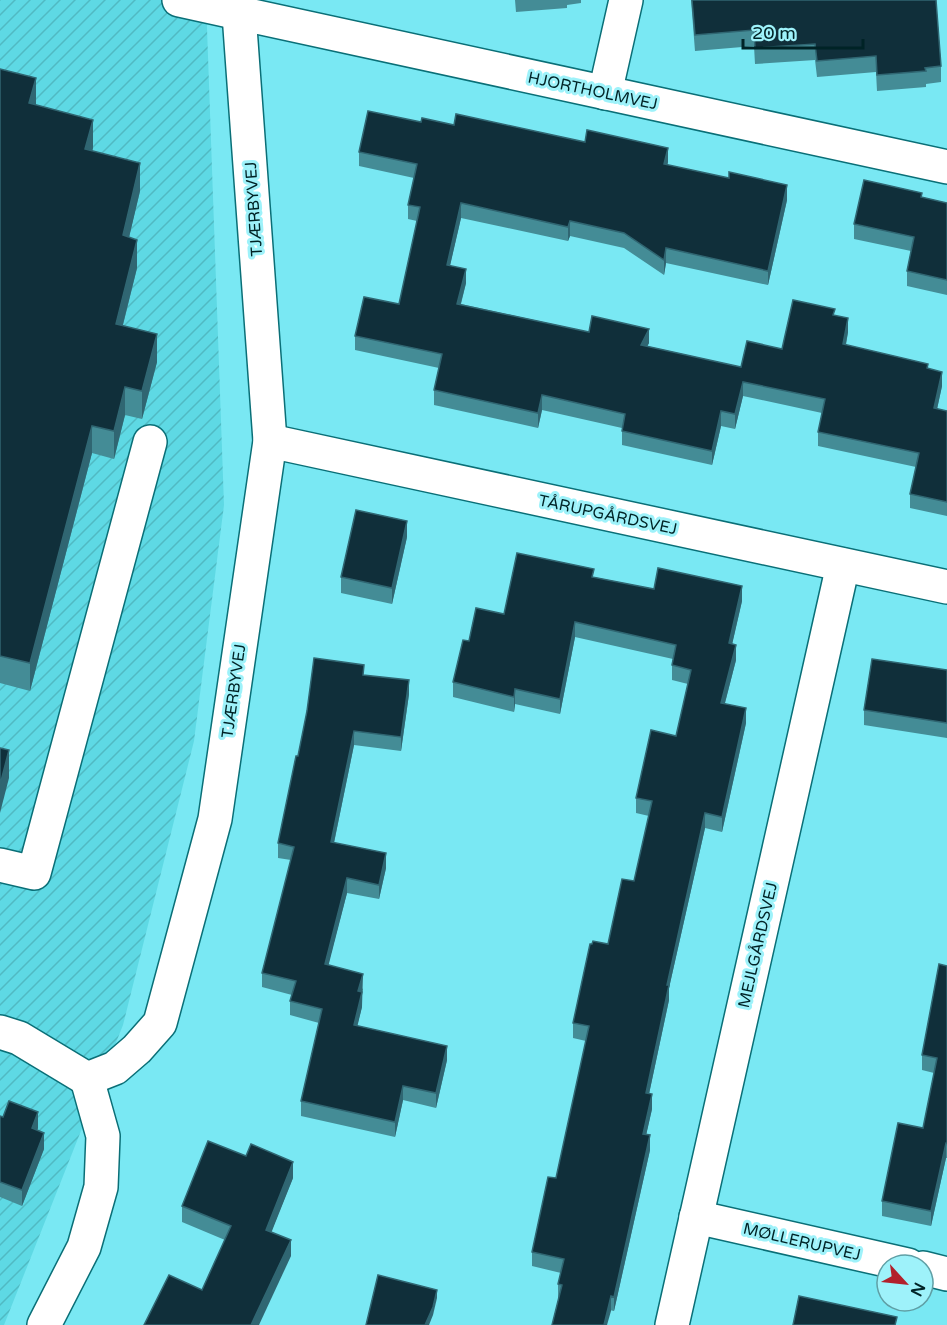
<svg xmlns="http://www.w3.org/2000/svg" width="947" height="1325" viewBox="0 0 947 1325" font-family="'Varela Round',sans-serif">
<defs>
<pattern id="industrial-furrows" width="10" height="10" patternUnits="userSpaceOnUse" patternTransform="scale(1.5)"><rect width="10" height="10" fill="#5ed9e4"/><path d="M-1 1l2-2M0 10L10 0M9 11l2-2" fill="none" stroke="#50bac3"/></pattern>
</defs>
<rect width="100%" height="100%" fill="#79e8f3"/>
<polygon fill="url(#industrial-furrows)" points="0,0 206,0 224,505 194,741 123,1025 4,1325 0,1325"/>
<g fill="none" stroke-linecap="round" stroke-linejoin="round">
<g stroke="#0a6f77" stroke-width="36">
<g id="minor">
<polyline points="179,0 947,167"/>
<polyline points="605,93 626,0"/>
<polyline points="270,441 947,587"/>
<polyline points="0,865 34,873 150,442"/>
<polyline points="0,1032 19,1038 87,1079"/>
<polyline points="87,1079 115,1068 137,1049 160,1023 215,819 270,441 238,0"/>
<polyline points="696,1217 908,1265"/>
<polyline points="923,1268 947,1274"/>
<polyline points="44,1325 84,1247 101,1187 103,1136 87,1079"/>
<polyline points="672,1325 843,565"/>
</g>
</g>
<use href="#minor" stroke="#fff" stroke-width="33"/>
</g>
<g fill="#448c96">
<polygon points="515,0 581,0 581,3 567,5 567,8 516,12"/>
<polygon points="691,0 936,0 941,66 941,82 926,84 926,87 877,91 876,72 817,77 815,60 755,64 754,46 695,51"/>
<polygon points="0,69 36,105 93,148 92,151 140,191 129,237 137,268 123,325 157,362 142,419 125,415 114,459 92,453 30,691 0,683"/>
<polygon points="421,122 454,125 668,162 667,165 787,200 768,285 666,263 664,275 624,248 570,236 568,241 461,218 450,265 466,283 461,304 589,332 649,343 647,346 741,367 782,349 835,315 848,332 846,345 928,369 942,386 937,409 947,411 947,516 910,508 910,494 916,467 818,446 818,432 822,413 743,396 735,429 721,426 712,465 622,445 622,428 542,410 538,428 434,405 434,390 439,368 355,350 355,336 399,304 417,221 408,219 408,205 414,178 359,166 359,152"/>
<polygon points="922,197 947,203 947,295 907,286 907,271 911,251 854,239 854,224"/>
<polygon points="407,537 392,604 341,593 341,577"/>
<polygon points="594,577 654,589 742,601 732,644 736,660 725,703 746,723 722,832 705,828 669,988 669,1000 649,1094 652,1109 646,1135 650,1150 614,1311 558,1299 558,1284 561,1273 532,1266 532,1252 556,1178 586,1041 573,1038 573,1023 608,944 634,881 649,816 636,813 636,798 676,736 688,684 672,680 672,665 673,659 575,637 560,714 515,704 514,712 453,697 453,682 504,614"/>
<polygon points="947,670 947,738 864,725 864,710"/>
<polygon points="364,675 409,694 401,751 354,745 334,843 386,868 379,899 347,893 328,965 363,989 362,993 362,1007 357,1026 447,1060 436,1108 403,1100 395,1137 301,1116 301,1101 319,1023 290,1015 290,1001 292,995 262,987 262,973 291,860 278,858 278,843 298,756"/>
<polygon points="947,966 947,1158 946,1158 931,1226 882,1216 882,1201 923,1128 934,1073 922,1070 922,1055"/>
<polygon points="0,1116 38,1128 37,1130 44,1149 22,1206 0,1197"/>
<polygon points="293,1178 271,1232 291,1256 202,1290 225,1240 182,1222 182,1206"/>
</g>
<g fill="#306672">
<polygon points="36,78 36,106 29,103"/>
<polygon points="93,120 93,148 85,177 85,149"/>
<polygon points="668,148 668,162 664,179 664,164"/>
<polygon points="140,163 140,191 123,263 123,235"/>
<polygon points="787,185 787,200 768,285 768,271"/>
<polygon points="461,203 461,218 447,279 447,265"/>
<polygon points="570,221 570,236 568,241 568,227"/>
<polygon points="137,240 137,268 116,352 116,324"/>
<polygon points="666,248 666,263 664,275 664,260"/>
<polygon points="466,269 466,283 457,318 457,304"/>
<polygon points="848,318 848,332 843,359 843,344"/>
<polygon points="649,329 649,343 641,359 641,345"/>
<polygon points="157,334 157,362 142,419 142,391"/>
<polygon points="942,372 942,386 934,423 934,408"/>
<polygon points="743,382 743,396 735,429 735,414"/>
<polygon points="125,387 125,415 114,459 114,431"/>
<polygon points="542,395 542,410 538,428 538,413"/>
<polygon points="721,411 721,426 712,465 712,451"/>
<polygon points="92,426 92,453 30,691 30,663"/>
<polygon points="407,521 407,537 392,604 392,588"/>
<polygon points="742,586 742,601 729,658 729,643"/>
<polygon points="575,622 575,637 560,714 560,699"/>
<polygon points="736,645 736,660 721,718 721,703"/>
<polygon points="409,680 409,694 401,751 401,737"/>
<polygon points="515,689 515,704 514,712 514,697"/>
<polygon points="746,708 746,723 722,832 722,817"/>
<polygon points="354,731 354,745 331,857 331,842"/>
<polygon points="9,750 9,778 0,813 0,785"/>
<polygon points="705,813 705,828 669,988 669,1000 646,1108 646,1093 667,985"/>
<polygon points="386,853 386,868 379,899 379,885"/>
<polygon points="347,878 347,893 325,979 325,964"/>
<polygon points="363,974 362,1007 354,1040 354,1025 358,991"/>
<polygon points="447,1046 447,1060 436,1108 436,1093"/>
<polygon points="403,1086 403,1100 395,1137 395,1122"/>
<polygon points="652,1094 652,1109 643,1149 643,1134"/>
<polygon points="38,1112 38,1128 32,1144 32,1128"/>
<polygon points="44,1133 44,1149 22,1206 22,1190"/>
<polygon points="650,1135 650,1150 614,1311 614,1297"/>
<polygon points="946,1143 946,1158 931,1226 931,1211"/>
<polygon points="293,1162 293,1178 266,1246 266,1230"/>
<polygon points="291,1240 291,1256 259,1325 251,1325"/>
<polygon points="437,1290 437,1298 433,1315 429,1325 425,1325"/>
<polygon points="611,1296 611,1311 607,1325 604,1325"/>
</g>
<g fill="#102f3a" stroke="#306672" stroke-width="1.5">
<polygon points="692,0 936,0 941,66 925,68 926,71 877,75 876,56 817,61 815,44 755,48 754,30 695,35"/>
<polygon points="0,69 36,78 29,103 93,120 85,149 140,163 123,235 137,240 116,324 157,334 142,391 125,387 114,431 92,426 30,663 0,656"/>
<polygon points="368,111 421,122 422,118 454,125 456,114 585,142 587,130 668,148 664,164 729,178 729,172 787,185 768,271 666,248 664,260 624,233 570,221 568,227 461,203 447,265 466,269 457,304 589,332 592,316 649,329 641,345 741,367 747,341 782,349 793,300 835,309 833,315 848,318 843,344 928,364 927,368 942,372 934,408 947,411 947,502 910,494 919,453 818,432 825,399 743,382 735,414 721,411 712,451 622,431 625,414 542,395 538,413 434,390 442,354 355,336 364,297 399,304 420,207 408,205 417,164 359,152"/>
<polygon points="864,180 922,193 921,197 947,203 947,280 907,271 914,237 854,224"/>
<polygon points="356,510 407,521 392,588 341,577"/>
<polygon points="517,553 594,569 592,577 654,589 658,568 742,586 729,643 736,645 721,703 746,708 722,817 705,813 667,985 669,985 646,1093 652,1094 643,1134 650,1135 614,1297 611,1296 604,1325 552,1325 562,1285 558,1284 564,1259 532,1252 548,1177 556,1178 589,1026 573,1023 590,944 592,944 593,941 608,944 622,879 634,881 652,801 636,798 651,730 676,736 691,670 672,665 676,645 575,622 560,699 515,689 514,697 453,682 463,640 469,641 476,608 504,614"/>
<polygon points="314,658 364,665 363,675 409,680 401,737 354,731 331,842 386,853 379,885 347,878 325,964 363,974 358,991 362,992 354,1025 447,1046 436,1093 403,1086 395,1122 301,1101 322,1009 290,1001 296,981 262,973 294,847 278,843 296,756 298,756 307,711"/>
<polygon points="872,659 947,670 947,723 864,710"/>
<polygon points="0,748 9,750 0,785"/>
<polygon points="939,964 947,966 947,1143 946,1143 931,1211 882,1201 898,1123 923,1128 937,1058 922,1055"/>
<polygon points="9,1101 38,1112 32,1128 44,1133 22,1190 0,1182 0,1116 3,1117"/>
<polygon points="208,1141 246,1156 251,1144 293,1162 266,1230 291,1240 251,1325 144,1325 169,1275 202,1290 231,1226 182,1206"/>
<polygon points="378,1275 437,1290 433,1307 425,1325 366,1325"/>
<polygon points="799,1296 897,1317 895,1325 793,1325"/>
</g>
<g text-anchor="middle" stroke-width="6" stroke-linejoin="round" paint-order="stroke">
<g font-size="16" fill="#002326" stroke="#9ef2fa">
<text transform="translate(593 90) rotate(12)" y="6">HJORTHOLMVEJ</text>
<text transform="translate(253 209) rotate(-94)" y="6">TJÆRBYVEJ</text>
<text transform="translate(608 514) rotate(12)" y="6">TÅRUPGÅRDSVEJ</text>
<text transform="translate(233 691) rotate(-82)" y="6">TJÆRBYVEJ</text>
<text transform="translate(757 945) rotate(-77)" y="6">MEJLGÅRDSVEJ</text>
<text transform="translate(802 1241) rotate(13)" y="6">MØLLERUPVEJ</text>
</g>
</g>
<g transform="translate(905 1283) rotate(117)"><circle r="28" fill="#9ef2fa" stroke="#5f9fa5" stroke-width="1.5"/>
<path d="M0-4.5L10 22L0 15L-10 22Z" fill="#b2202b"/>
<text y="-9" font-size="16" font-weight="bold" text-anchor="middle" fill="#002326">N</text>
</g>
<path d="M743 39v9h120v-9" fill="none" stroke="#002326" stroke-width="3"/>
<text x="752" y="39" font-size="18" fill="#002326" stroke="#9ef2fa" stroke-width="4.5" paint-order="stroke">20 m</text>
</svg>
